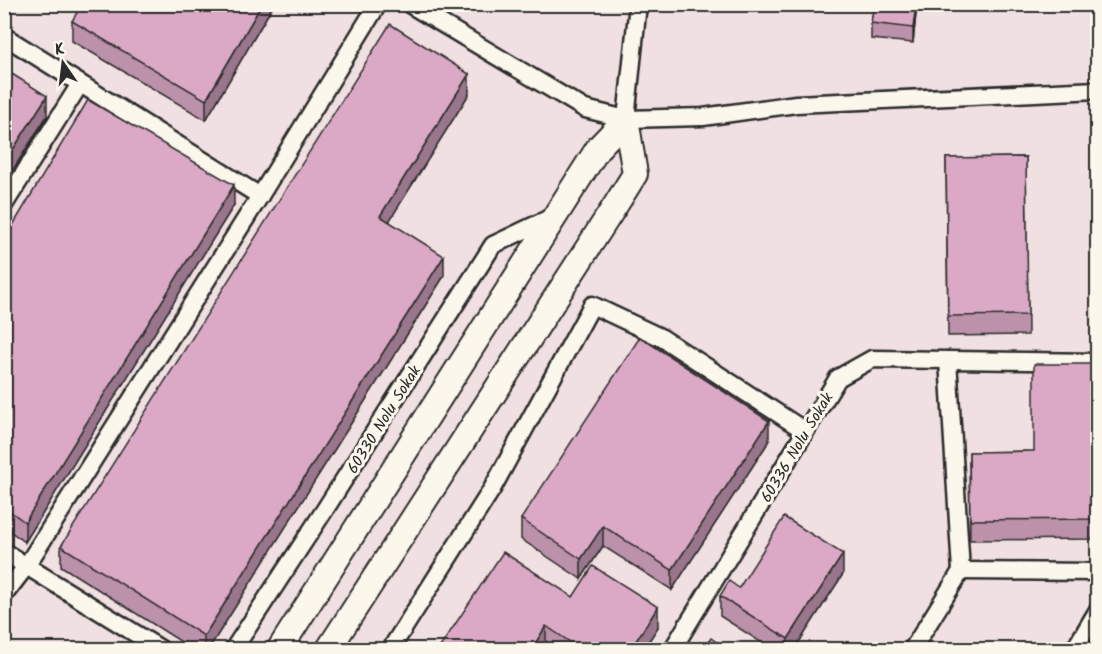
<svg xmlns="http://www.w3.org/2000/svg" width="1102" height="654" viewBox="0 0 1102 654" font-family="Kalam,sans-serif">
<rect width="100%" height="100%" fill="#fbf7ec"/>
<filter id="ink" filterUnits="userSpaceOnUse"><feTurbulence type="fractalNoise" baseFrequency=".0167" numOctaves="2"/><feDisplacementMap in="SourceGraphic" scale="12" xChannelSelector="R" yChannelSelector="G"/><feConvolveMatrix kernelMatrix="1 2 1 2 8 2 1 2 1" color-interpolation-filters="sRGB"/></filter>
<g filter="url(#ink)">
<polygon fill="#f1e0e1" points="4,5 1097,5 1097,649 5,649"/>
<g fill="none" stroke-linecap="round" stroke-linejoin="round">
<g stroke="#2b2b2b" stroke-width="21">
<g id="street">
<polyline points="409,4 585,109 626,119 703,117 796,104 1098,90"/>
<polyline points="4,36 260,196"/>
<polyline points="626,119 638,4"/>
<polyline points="4,205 80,84"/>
<polyline points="4,552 162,650"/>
<polyline points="961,571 1098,572"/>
<polyline points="4,595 27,565 260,196 378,4"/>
<polyline points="233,650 324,511 493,245 554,216"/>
<polyline points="390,650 492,489 592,305 662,338 805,431"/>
<polyline points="672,650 838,378 872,359 1098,362"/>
<polyline points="912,650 961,571 948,360"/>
<polyline points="1074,650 1098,610"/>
</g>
</g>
<g stroke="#2b2b2b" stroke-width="28">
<g id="secondary">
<polyline points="279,650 599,147 626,119"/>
<polyline points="328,650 615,206 635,174 626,119"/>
</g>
</g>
<use href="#street" stroke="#fbf7ec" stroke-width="16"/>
<use href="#secondary" stroke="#fbf7ec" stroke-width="24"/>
</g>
<g fill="#bc91aa" stroke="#2b2b2b" stroke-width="1.5">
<polygon points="274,4 206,120 72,41 72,21"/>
<polygon points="874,4 917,4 913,43 871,39 871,23"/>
<polygon points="4,69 47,116 7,179 4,177"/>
<polygon points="469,94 389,221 444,276 208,650 194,650 61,566 61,546"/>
<polygon points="1026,157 1028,335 948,336 946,158"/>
<polygon points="234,205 25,542 4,527 4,240"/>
<polygon points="1098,364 1098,539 970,540 969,452 1034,451"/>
<polygon points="769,441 672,590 603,546 581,579 521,539 521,519"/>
<polygon points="843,574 794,650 773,650 720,616 720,596 739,588"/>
<polygon points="573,597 658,627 643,650 551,650 546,646 544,650 440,650 440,647"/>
</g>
<g fill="#99768b" stroke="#2b2b2b" stroke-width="1.5">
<polygon points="262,4 274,4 206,120 206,100"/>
<polygon points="916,4 917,4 913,43 913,28"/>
<polygon points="469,74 469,94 380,236 380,216"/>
<polygon points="47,96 47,116 7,179 7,159"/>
<polygon points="234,185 234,205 25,542 25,522"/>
<polygon points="444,256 444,276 208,650 204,650 204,636"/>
<polygon points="769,421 769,441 672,590 672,570"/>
<polygon points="603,526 603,546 581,579 581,559"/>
<polygon points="843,554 843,574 794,650 788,650 788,639"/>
<polygon points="658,607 658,627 643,650 630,650"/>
<polygon points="546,626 546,646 544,650 531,650"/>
</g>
<g fill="#dba9c6" stroke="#2b2b2b" stroke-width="1.5">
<polygon points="82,4 262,4 206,100 72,21"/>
<polygon points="874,4 916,4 913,28 871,23"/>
<polygon points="390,24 469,74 380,216 444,256 204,636 61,546"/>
<polygon points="4,69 47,96 7,159 4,157"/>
<polygon points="88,100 234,185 25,522 4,507 4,240"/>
<polygon points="1026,157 1028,315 948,316 946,158"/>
<polygon points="640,337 769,421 672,570 603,526 581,559 521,519"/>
<polygon points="1034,364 1098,364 1098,519 970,520 969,452 1034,451"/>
<polygon points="784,517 843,554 788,639 720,596 729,581 739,588"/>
<polygon points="503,552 573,597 593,566 658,607 630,650 582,650 546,626 531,650 444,650 440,647"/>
<polygon points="711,638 728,650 703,650"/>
</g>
</g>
<g text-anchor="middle" stroke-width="6" stroke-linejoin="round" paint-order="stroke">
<g font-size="16" fill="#2b2b2b" stroke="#fbf7ec">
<text transform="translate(383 419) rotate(-58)" y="6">60330 Nolu Sokak</text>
<text transform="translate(796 447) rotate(-59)" y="6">60336 Nolu Sokak</text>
</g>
</g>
<rect width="1102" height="654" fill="none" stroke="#fbf7ec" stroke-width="24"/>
<rect x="12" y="12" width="1078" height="630" fill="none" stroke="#2b2b2b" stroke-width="2" filter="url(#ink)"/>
<g transform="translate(63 63) rotate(346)" stroke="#fbf7ec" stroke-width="4.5" paint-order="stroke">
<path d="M0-4.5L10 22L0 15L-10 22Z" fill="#2b2b2b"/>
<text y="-9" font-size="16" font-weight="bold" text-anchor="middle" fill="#2b2b2b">K</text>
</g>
</svg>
